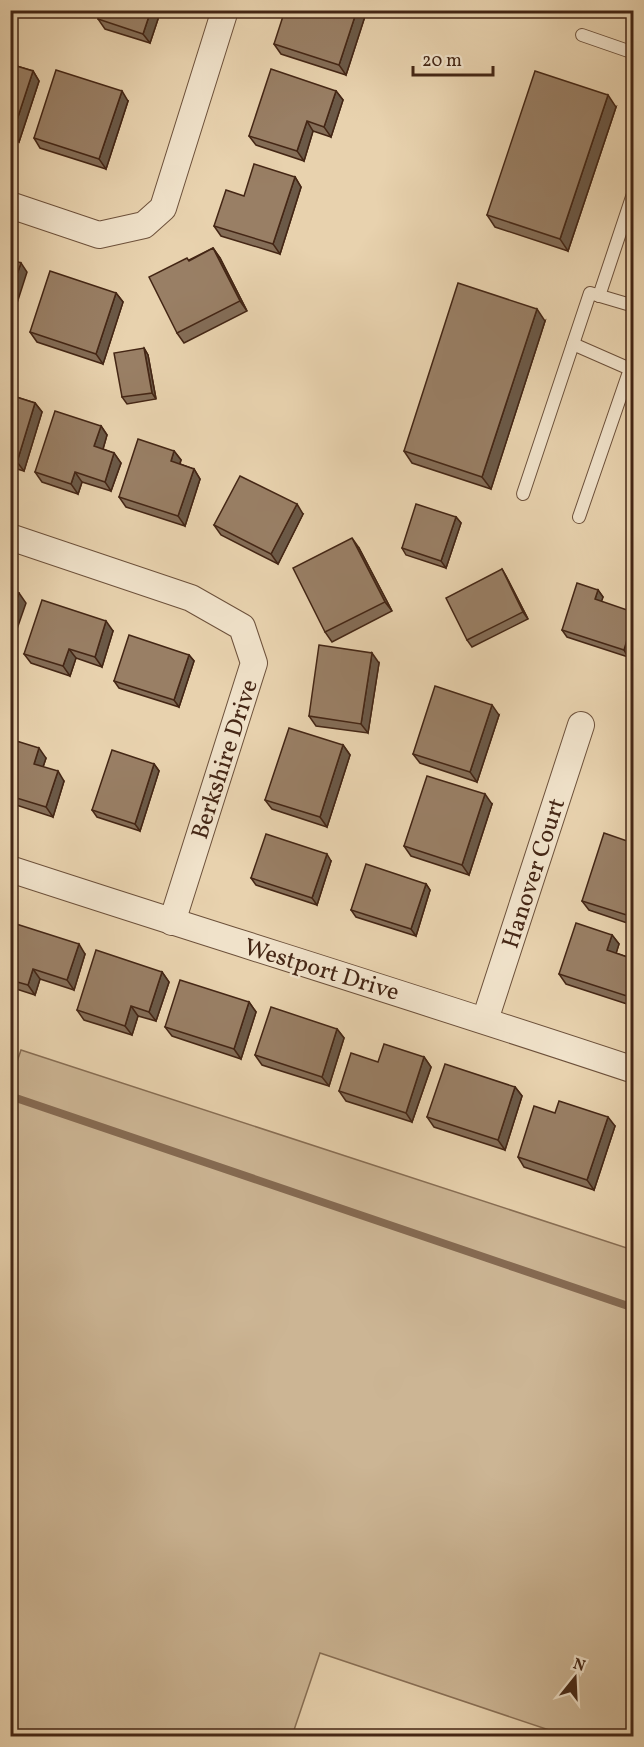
<svg xmlns="http://www.w3.org/2000/svg" width="644" height="1747" viewBox="0 0 644 1747" font-family="Vollkorn,serif">
<rect width="100%" height="100%" fill="#e8d2ae"/>
<filter id="stains"><feTurbulence type="fractalNoise" baseFrequency=".00333" numOctaves="4"/><feColorMatrix values="0 0 0 0 .2 0 0 0 0 .09 0 0 0 0 .02 0 0 0 .5 -.17"/></filter>
<radialGradient id="worn" r=".72"><stop offset=".6" stop-color="#630" stop-opacity="0"/><stop offset="1" stop-color="#630" stop-opacity=".3"/></radialGradient>
<polygon fill="#ccb594" stroke="#886e54" stroke-width="1.5" points="21,1050 633,1250 633,1736 567,1736 320,1653 292,1736 11,1736 10,1082"/>
<g fill="none" stroke-linecap="round" stroke-linejoin="round">
<polyline stroke="#856a52" stroke-width="8" points="10,1096 634,1308"/>
<g stroke="#6d513b" stroke-width="14">
<g id="service">
<polyline points="582,35 634,53"/>
<polyline points="599,296 634,191"/>
<polyline points="573,344 630,369 579,517"/>
<polyline points="523,494 590,293 634,306"/>
</g>
</g>
<g stroke="#6d513b" stroke-width="28">
<g id="minor">
<polyline points="10,205 99,235 144,225 163,208 225,10"/>
<polyline points="10,537 191,598 242,627 254,663 172,922"/>
<path d="M10,869C218,937 427,1001 634,1070"/>
<polyline points="485,1020 581,725"/>
</g>
</g>
<use href="#service" stroke="#f0e2ca" stroke-width="12"/>
<use href="#minor" stroke="#f0e2ca" stroke-width="26"/>
</g>
<g fill="#846d57" stroke="#442615" stroke-width="1.5">
<polygon points="101,10 161,10 150,43 105,29 98,19"/>
<polygon points="367,10 346,75 281,54 274,44"/>
<polygon points="623,10 633,10 633,14"/>
<polygon points="10,64 33,71 39,81 19,142 10,139"/>
<polygon points="336,91 343,100 331,137 313,131 304,161 256,145 249,136"/>
<polygon points="128,101 106,169 40,148 34,138"/>
<polygon points="616,107 568,251 495,227 487,215"/>
<polygon points="295,177 301,187 280,254 221,236 214,226 244,196"/>
<polygon points="213,248 220,258 247,311 184,343 177,333 189,260"/>
<polygon points="116,293 123,302 103,364 37,342 30,332"/>
<polygon points="545,321 491,489 412,463 404,451"/>
<polygon points="144,348 148,355 156,399 127,404 122,397"/>
<polygon points="10,395 35,403 42,412 24,471 10,467"/>
<polygon points="101,426 107,435 103,449 114,453 121,463 111,491 82,482 78,494 42,482 35,472"/>
<polygon points="174,451 181,460 180,464 194,469 200,479 185,526 126,507 119,497"/>
<polygon points="303,514 278,564 221,535 214,525"/>
<polygon points="456,517 461,523 446,568 406,555 402,548"/>
<polygon points="359,548 392,611 332,642 325,632"/>
<polygon points="502,569 506,576 528,619 472,647 467,640"/>
<polygon points="598,590 603,597 601,601 628,657 567,637 562,630"/>
<polygon points="113,631 102,667 76,658 70,676 31,663 24,654"/>
<polygon points="189,655 194,661 179,707 119,688 114,681"/>
<polygon points="379,663 368,733 316,726 309,716"/>
<polygon points="499,715 477,782 420,763 413,754"/>
<polygon points="10,739 46,758 43,767 64,781 53,817 10,803"/>
<polygon points="343,745 350,755 327,827 272,809 265,800"/>
<polygon points="154,764 159,771 140,831 97,817 92,810"/>
<polygon points="492,804 469,875 411,856 404,846"/>
<polygon points="633,843 633,925 589,910 582,901"/>
<polygon points="331,861 317,905 256,885 251,878"/>
<polygon points="426,884 430,890 416,936 356,917 351,910"/>
<polygon points="10,922 85,954 74,990 40,979 35,995 10,987"/>
<polygon points="612,935 619,944 616,953 633,959 633,1006 566,984 559,974"/>
<polygon points="162,972 169,982 156,1021 138,1016 132,1035 84,1020 77,1010"/>
<polygon points="249,1002 256,1012 241,1059 172,1036 165,1027"/>
<polygon points="337,1029 344,1038 329,1086 262,1065 255,1055"/>
<polygon points="424,1057 431,1067 412,1122 346,1101 339,1091 378,1062"/>
<polygon points="515,1087 522,1096 505,1150 434,1127 427,1117"/>
<polygon points="555,1113 615,1126 594,1190 524,1167 518,1157"/>
</g>
<g fill="#6b5947" stroke="#442615" stroke-width="1.5">
<polygon points="151,10 161,10 150,43 143,34"/>
<polygon points="357,10 367,10 346,75 339,65"/>
<polygon points="33,71 39,81 19,142 13,132"/>
<polygon points="122,91 128,101 106,169 99,159"/>
<polygon points="336,91 343,100 331,137 324,127"/>
<polygon points="608,95 616,107 568,251 560,239"/>
<polygon points="307,121 313,131 304,161 297,151"/>
<polygon points="295,177 301,187 280,254 273,244"/>
<polygon points="213,248 220,258 247,311 240,301"/>
<polygon points="21,263 27,272 10,325 10,294"/>
<polygon points="116,293 123,302 103,364 96,354"/>
<polygon points="537,309 545,321 491,489 482,477"/>
<polygon points="144,348 148,355 156,399 152,393"/>
<polygon points="35,403 42,412 24,471 17,462"/>
<polygon points="101,426 107,435 101,456 94,446"/>
<polygon points="174,451 181,460 177,471 171,461"/>
<polygon points="114,453 121,463 111,491 105,482"/>
<polygon points="194,469 200,479 185,526 178,516"/>
<polygon points="75,472 82,482 78,494 71,484"/>
<polygon points="297,504 303,514 278,564 271,554"/>
<polygon points="456,517 461,523 446,568 441,561"/>
<polygon points="352,538 359,548 392,611 385,602"/>
<polygon points="502,569 506,576 528,619 523,612"/>
<polygon points="598,590 603,597 600,606 595,599"/>
<polygon points="19,593 26,603 10,649 10,618"/>
<polygon points="633,620 633,642 628,657 624,650"/>
<polygon points="106,621 113,631 102,667 95,657"/>
<polygon points="69,649 76,658 70,676 63,666"/>
<polygon points="372,653 379,663 368,733 361,724"/>
<polygon points="189,655 194,661 179,707 174,700"/>
<polygon points="492,705 499,715 477,782 470,772"/>
<polygon points="343,745 350,755 327,827 320,817"/>
<polygon points="39,748 46,758 41,773 34,764"/>
<polygon points="154,764 159,771 140,831 135,824"/>
<polygon points="58,771 64,781 53,817 46,807"/>
<polygon points="485,794 492,804 469,875 462,865"/>
<polygon points="327,854 331,861 317,905 312,898"/>
<polygon points="426,884 430,890 416,936 411,929"/>
<polygon points="612,935 619,944 614,960 607,950"/>
<polygon points="79,944 85,954 74,990 67,980"/>
<polygon points="33,969 40,979 35,995 28,985"/>
<polygon points="162,972 169,982 156,1021 149,1012"/>
<polygon points="249,1002 256,1012 241,1059 234,1049"/>
<polygon points="131,1006 138,1016 132,1035 125,1026"/>
<polygon points="337,1029 344,1038 329,1086 322,1077"/>
<polygon points="424,1057 431,1067 412,1122 406,1113"/>
<polygon points="515,1087 522,1096 505,1150 498,1140"/>
<polygon points="608,1117 615,1126 594,1190 587,1180"/>
</g>
<g fill="#997f65" stroke="#442615" stroke-width="1.5">
<polygon points="101,10 151,10 143,34 98,19"/>
<polygon points="285,10 357,10 339,65 274,44"/>
<polygon points="10,64 33,71 13,132 10,131"/>
<polygon points="271,69 336,91 324,127 307,121 297,151 249,136"/>
<polygon points="56,70 122,91 99,159 34,138"/>
<polygon points="535,71 608,95 560,239 487,215"/>
<polygon points="254,164 295,177 273,244 214,226 226,190 244,196"/>
<polygon points="213,248 240,301 177,333 149,277 187,258 189,261"/>
<polygon points="10,259 21,263 10,294"/>
<polygon points="50,271 116,293 96,354 30,332"/>
<polygon points="458,283 537,309 482,477 404,451"/>
<polygon points="144,348 152,393 122,397 114,353"/>
<polygon points="10,395 35,403 17,462 10,460"/>
<polygon points="55,411 101,426 94,446 114,453 105,482 75,472 71,484 35,472"/>
<polygon points="138,439 174,451 171,461 194,469 178,516 119,497"/>
<polygon points="240,476 297,504 271,554 214,525"/>
<polygon points="416,504 456,517 441,561 402,548"/>
<polygon points="352,538 385,602 325,632 293,568"/>
<polygon points="502,569 523,612 467,640 446,598"/>
<polygon points="577,583 598,590 595,599 633,612 633,620 624,650 562,630"/>
<polygon points="10,590 19,593 10,618"/>
<polygon points="42,600 106,621 95,657 69,649 63,666 24,654"/>
<polygon points="129,635 189,655 174,700 114,681"/>
<polygon points="319,645 372,653 361,724 309,716"/>
<polygon points="435,686 492,705 470,772 413,754"/>
<polygon points="289,728 343,745 320,817 265,800"/>
<polygon points="10,739 39,748 34,764 58,771 46,807 10,796"/>
<polygon points="112,750 154,764 135,824 92,810"/>
<polygon points="427,776 485,794 462,865 404,846"/>
<polygon points="604,833 633,843 633,917 582,901"/>
<polygon points="266,834 327,854 312,898 251,878"/>
<polygon points="366,864 426,884 411,929 351,910"/>
<polygon points="10,922 79,944 67,980 33,969 28,985 10,980"/>
<polygon points="576,923 612,935 607,950 633,959 633,998 559,974"/>
<polygon points="96,950 162,972 149,1012 131,1006 125,1026 77,1010"/>
<polygon points="180,980 249,1002 234,1049 165,1027"/>
<polygon points="271,1007 337,1029 322,1077 255,1055"/>
<polygon points="384,1044 424,1057 406,1113 339,1091 351,1053 378,1062"/>
<polygon points="445,1064 515,1087 498,1140 427,1117"/>
<polygon points="559,1101 608,1117 587,1180 518,1157 534,1106 555,1113"/>
</g>
<g text-anchor="middle" stroke-width="5" stroke-linejoin="round" paint-order="stroke">
<g font-size="24" fill="#442615" stroke="#f0e2ca">
<text transform="translate(224 759) rotate(-72)" y="8">Berkshire Drive</text>
<text transform="translate(533 873) rotate(-72)" y="8">Hanover Court</text>
<text transform="translate(322 969) rotate(17)" y="8">Westport Drive</text>
</g>
</g>
<rect width="644" height="1747" fill="none" stroke="#e8d2ae" stroke-width="36"/>
<rect x="12" y="12" width="620" height="1723" fill="none" stroke="#442615" stroke-width="3"/>
<rect x="18" y="18" width="608" height="1711" fill="none" stroke="#442615" stroke-width="1.5"/>
<g transform="translate(575 1678) rotate(18)" stroke="#f0e2ca" stroke-width="4.5" paint-order="stroke">
<path d="M0-4.5L10 22L0 15L-10 22Z" fill="#442615"/>
<text y="-9" font-size="16" font-weight="bold" text-anchor="middle" fill="#442615">N</text>
</g>
<path d="M413 66v9h80v-9" fill="none" stroke="#442615" stroke-width="3"/>
<text x="422" y="66" font-size="18" fill="#442615" stroke="#f0e2ca" stroke-width="4.5" paint-order="stroke">20 m</text>
<rect width="100%" height="100%" filter="url(#stains)"/>
<rect width="100%" height="100%" fill="url(#worn)"/>
</svg>
